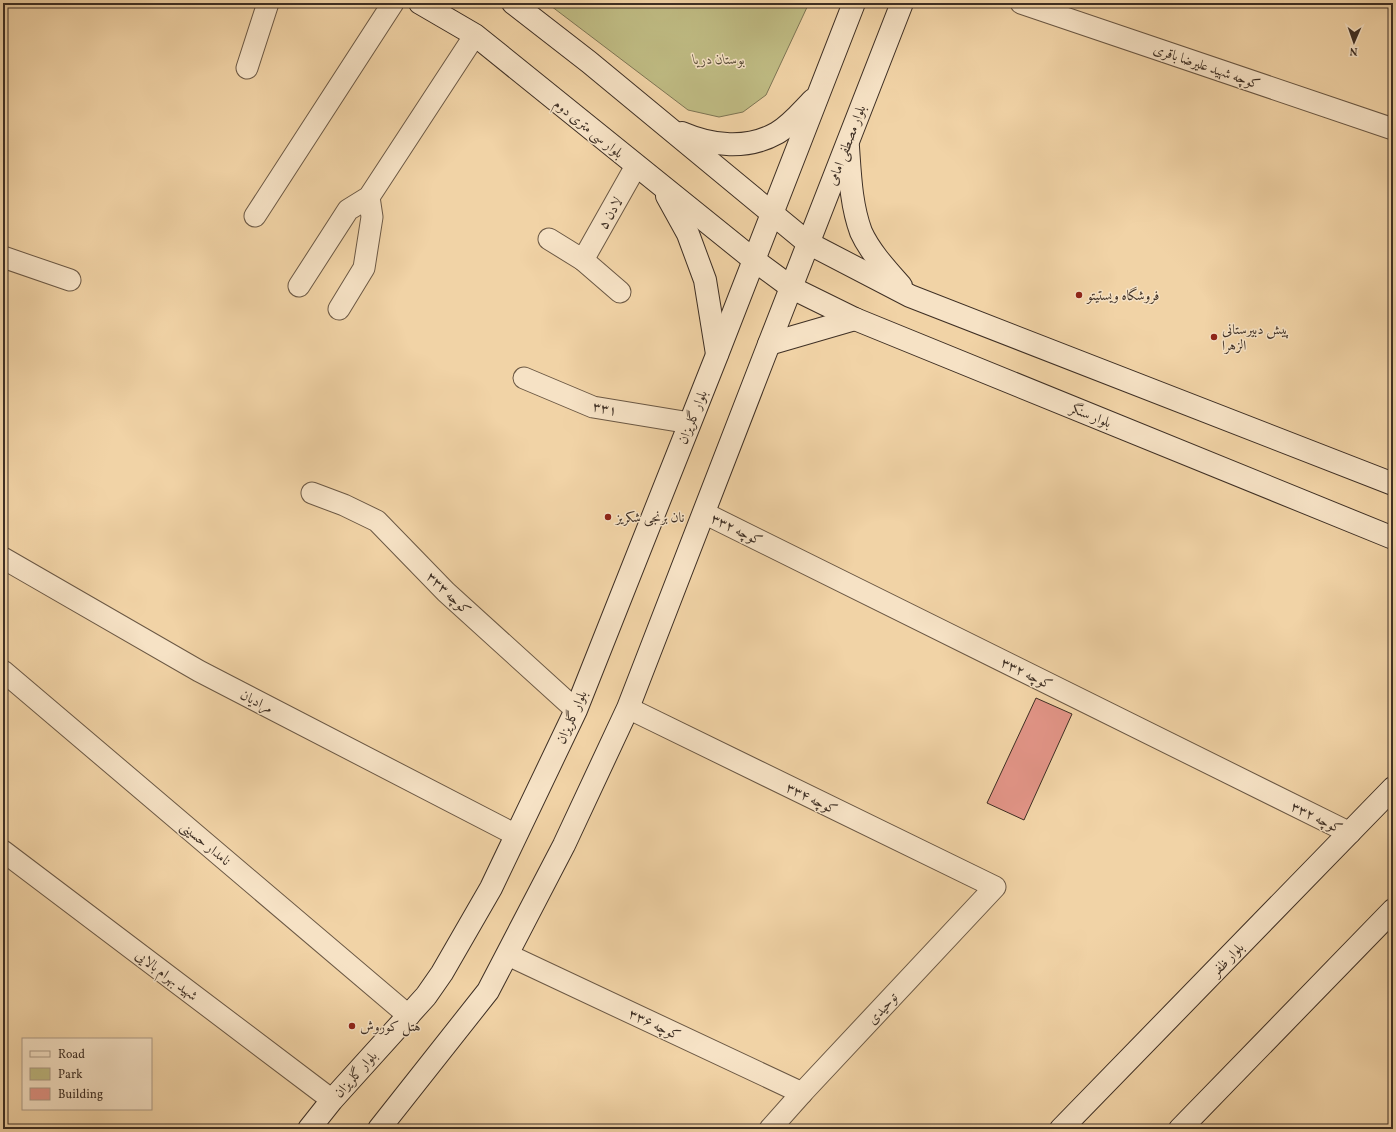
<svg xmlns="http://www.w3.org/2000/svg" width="1396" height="1132" viewBox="0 0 1396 1132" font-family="Vollkorn,Amiri,serif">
<rect width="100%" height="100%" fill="#f1d3a6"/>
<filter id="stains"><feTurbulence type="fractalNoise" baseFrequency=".005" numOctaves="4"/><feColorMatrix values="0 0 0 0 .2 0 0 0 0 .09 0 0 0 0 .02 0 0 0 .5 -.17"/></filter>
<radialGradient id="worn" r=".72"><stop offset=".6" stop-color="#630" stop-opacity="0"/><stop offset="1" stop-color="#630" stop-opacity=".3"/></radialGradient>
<polygon fill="#bfbb83" stroke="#7e7554" points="547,3 809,3 766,95 743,112 719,117 688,110"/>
<polygon fill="#e19486" stroke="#3e2f24" points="1036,698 1072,714 1024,820 987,803"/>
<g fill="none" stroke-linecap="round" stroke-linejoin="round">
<g stroke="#6b5844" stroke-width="23">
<g id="street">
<polyline points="1021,3 1393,129"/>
<polyline points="247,68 268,3"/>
<polyline points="255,216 393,3"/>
<polyline points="549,239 583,260 636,166"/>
<polyline points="3,257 70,280"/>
<polyline points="583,260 620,292"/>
<polyline points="299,286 348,210 369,197 475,35"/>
<polyline points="339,309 364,268 372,217 369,197"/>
<polyline points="524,378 593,407 690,423"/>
<polyline points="312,493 344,505 377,521 446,592 576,710"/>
<polyline points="704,513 1350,833"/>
<polyline points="3,558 199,671 516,835"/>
<polyline points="3,671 409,1016"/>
<polyline points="628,708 995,887 802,1093 770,1129"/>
<polyline points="3,851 332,1100"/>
<polyline points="508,955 802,1093"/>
</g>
</g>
<g stroke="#3e2f24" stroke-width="24">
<g id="secondary">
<polyline points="420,3 475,35 754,260 792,288 855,319 1393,538"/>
<polyline points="513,3 589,62 808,243 910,296 1393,484"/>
<path d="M682,133C712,146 747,150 777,133C791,125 802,111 813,100"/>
<path d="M848,147C850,175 851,205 861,232C870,252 887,270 901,286"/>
<polyline points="667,196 688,234 705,280 717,354"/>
<polyline points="769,344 855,319"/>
<polyline points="309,1129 332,1100 426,996 442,973 491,888 576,710 717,355 854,3"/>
<polyline points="379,1129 488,991 564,845 628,708 769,344 902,3"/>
<polyline points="1061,1129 1393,788"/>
<polyline points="1180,1129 1393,910"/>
</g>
</g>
<use href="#street" stroke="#f6e2c5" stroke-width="21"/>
<use href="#secondary" stroke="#f6e2c5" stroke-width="22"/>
</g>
<g fill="#8f2418" stroke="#f6e2c5" stroke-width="1.5">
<circle cx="1079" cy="295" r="4"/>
<circle cx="1214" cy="337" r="4"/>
<circle cx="608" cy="517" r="4"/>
<circle cx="352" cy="1026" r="4"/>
</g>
<g text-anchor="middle" stroke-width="3" stroke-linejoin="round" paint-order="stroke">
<g font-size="14" font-style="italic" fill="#584b37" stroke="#f6e2c5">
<text x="719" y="64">بوستان دریا</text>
</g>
<g font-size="14" fill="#3e2f24" stroke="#f6e2c5">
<text transform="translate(1207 66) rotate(19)" y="5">کوچه شهید علیرضا باقری</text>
<text transform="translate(589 128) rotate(39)" y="5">بلوار سی متری دوم</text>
<text transform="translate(846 145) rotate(-69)" y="5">بلوار مصطفی امامی</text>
<text transform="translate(610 213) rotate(-60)" y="5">لادن ۵</text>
<text transform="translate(605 408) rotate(12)" y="5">۳۳۱</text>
<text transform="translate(1091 415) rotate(22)" y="5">بلوار سنگر</text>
<text transform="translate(692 417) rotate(-68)" y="5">بلوار گلریزان</text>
<text transform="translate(737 529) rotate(26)" y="5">کوچه ۳۳۲</text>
<text transform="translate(449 593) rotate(44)" y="5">کوچه ۳۳۳</text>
<text transform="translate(1027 673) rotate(26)" y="5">کوچه ۳۳۲</text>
<text transform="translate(257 701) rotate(27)" y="5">مرادیان</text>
<text transform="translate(571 717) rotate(-66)" y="5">بلوار گلریزان</text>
<text transform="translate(812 798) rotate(26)" y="5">کوچه ۳۳۴</text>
<text transform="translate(1317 817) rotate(26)" y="5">کوچه ۳۳۲</text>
<text transform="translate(206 843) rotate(40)" y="5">نامدار حسینی</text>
<text transform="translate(1227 959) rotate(-46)" y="5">بلوار ظفر</text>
<text transform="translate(167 975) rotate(37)" y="5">شهید بهرام بالایی</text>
<text transform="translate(882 1008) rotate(-47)" y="5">توحیدی</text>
<text transform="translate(655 1024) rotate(25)" y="5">کوچه ۳۳۶</text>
<text transform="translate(355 1074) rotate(-48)" y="5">بلوار گلریزان</text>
</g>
<g font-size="14" fill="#3e2f24" stroke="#f6e2c5" text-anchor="start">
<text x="1087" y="300">فروشگاه ویستیتو</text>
<text x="1222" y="334">پیش دبیرستانی<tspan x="1222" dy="16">الزهرا</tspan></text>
<text x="616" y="522">نان برنجی شکریز</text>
<text x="360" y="1031">هتل کوروش</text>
</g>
</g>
<rect width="1396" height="1132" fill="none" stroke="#f1d3a6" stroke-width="16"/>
<rect x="4" y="4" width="1388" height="1124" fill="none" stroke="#3e2f24" stroke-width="2"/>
<rect x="8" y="8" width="1380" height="1116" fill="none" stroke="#3e2f24"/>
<rect x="22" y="1038" width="130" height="72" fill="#f6e2c5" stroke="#ac9a85"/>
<rect x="30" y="1051" width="20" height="6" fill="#f6e2c5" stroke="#ac9a85"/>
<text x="58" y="1058" font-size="12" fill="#3e2f24">Road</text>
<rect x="30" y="1068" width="20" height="12" fill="#bfbb83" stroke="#ac9a85"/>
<text x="58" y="1078" font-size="12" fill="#3e2f24">Park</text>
<rect x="30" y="1088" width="20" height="12" fill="#e19486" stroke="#ac9a85"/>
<text x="58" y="1098" font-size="12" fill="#3e2f24">Building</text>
<g transform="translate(1354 42) rotate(182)" stroke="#f6e2c5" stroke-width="3" paint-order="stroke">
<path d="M0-3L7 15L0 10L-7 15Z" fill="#3e2f24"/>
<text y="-6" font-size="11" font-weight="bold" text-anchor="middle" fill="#3e2f24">N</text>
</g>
<rect width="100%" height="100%" filter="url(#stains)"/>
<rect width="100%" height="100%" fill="url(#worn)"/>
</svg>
